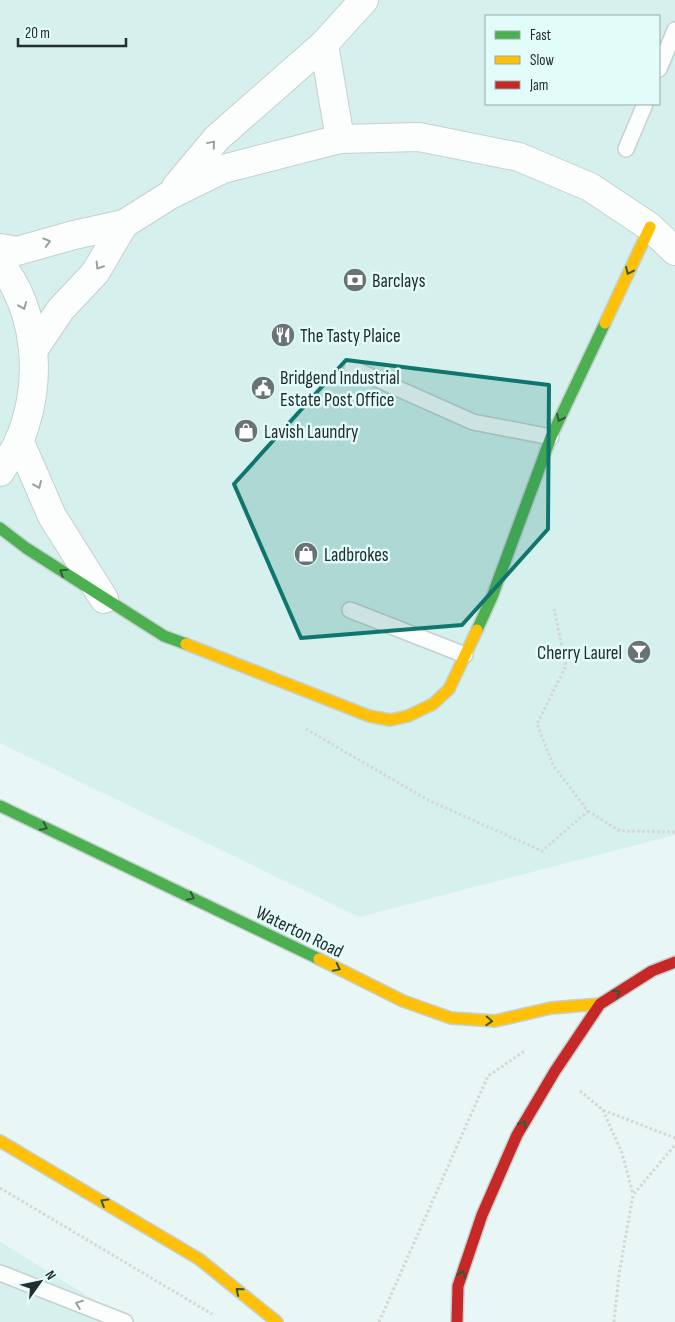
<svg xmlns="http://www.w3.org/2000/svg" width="675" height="1322" viewBox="0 0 675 1322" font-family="'Sofia Sans Condensed',sans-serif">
<rect width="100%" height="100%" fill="#e8f6f5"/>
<g fill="#d6f0ee" fill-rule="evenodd">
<path d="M0,0H675V835L359,917L0,743ZM486,16H659V104H486Z"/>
<polygon points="0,1242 130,1322 0,1322"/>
</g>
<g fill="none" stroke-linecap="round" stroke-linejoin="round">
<g stroke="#c5d0cf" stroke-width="18">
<g id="lane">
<polyline points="659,69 675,30"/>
<polyline points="626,149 645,104"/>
<polyline points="352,368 473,422 551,437"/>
<polyline points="350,610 465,655"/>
<polyline points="0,1273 125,1322"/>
</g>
</g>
<g stroke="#c5d0cf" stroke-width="30">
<g id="street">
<polyline points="324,44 340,139"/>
<polyline points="176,187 217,138 324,44 364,0"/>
<polyline points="0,248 17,251 74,235 124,224 170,195 223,169 340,139 419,137 519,157 590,187 650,227 675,251"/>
<path d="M0,263C38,312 43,382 20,439C15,451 6,462 0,472"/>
<polyline points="34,349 61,309 95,273 124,224"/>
<polyline points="19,440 52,516 104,599"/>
</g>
</g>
<g stroke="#c5d0cf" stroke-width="14">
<g id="fast">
<polyline points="0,528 26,548 164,636 186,644"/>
<polyline points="477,630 492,597 551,437 605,323"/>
<polyline points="0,806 319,959"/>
</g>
</g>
<g stroke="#c5d0cf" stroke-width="14">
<g id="slow">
<polyline points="605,323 650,227"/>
<polyline points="186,644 369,716 390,720 408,716 433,704 449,689 477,630"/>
<polyline points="319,959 403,1001 451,1018 495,1021 551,1008 600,1004"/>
<polyline points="0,1141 199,1259 277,1322"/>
</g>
</g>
<g stroke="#c5d0cf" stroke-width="14">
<polyline id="jam" points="457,1322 458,1286 482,1215 517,1135 555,1071 600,1004 652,971 675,962"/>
</g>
<g stroke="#d3d7d6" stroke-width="3" stroke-dasharray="2.5 2.5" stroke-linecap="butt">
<polyline points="306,729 428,800 542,851 588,811 553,765 537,724 566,666 554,609"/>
<polyline points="588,811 620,831 675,832"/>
<polyline points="580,1091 603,1110 675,1138"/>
<polyline points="603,1110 622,1153 633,1194"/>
<polyline points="0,1188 212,1314"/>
<polyline points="379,1322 488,1076 526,1050"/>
<polyline points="614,1322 619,1274 633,1195 675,1145"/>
</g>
<use href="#lane" stroke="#fcfefe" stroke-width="15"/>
<use href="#street" stroke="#fcfefe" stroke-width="28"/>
<use href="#fast" stroke="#4caf50" stroke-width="11"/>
<use href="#slow" stroke="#ffc107" stroke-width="11"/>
<use href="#jam" stroke="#c62828" stroke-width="11"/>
</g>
<defs><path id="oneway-chevron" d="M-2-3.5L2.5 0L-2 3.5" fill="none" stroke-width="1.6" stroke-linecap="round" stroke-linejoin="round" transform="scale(1.25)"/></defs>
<g stroke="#9ba0a0">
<use href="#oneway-chevron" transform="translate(212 144) rotate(-50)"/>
<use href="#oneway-chevron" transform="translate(47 242) rotate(-16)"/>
<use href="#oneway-chevron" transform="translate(99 266) rotate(122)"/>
<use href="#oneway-chevron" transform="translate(23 306) rotate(68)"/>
<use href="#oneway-chevron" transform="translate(38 485) rotate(67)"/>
<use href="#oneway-chevron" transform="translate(79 1304) rotate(-159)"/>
</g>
<g stroke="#325a39">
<use href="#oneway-chevron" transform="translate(629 271) rotate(115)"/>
<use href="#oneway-chevron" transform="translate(560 418) rotate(115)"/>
<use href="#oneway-chevron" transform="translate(63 572) rotate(-147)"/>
<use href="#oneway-chevron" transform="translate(44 827) rotate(26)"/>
<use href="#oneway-chevron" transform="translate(191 897) rotate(26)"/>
<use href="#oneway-chevron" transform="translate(337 968) rotate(26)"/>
<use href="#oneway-chevron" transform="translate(617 993) rotate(-33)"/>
<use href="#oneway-chevron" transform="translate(489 1021) rotate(3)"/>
<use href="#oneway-chevron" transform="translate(523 1124) rotate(-59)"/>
<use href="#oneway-chevron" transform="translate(104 1202) rotate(-149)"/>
<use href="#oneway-chevron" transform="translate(462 1274) rotate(-71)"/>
<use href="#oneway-chevron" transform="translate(239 1291) rotate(-141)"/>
</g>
<path fill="#0f766e" fill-opacity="0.2" stroke="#0f766e" stroke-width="4" stroke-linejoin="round" d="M346,360L549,385L548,529L462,625L301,638L234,484Z"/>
<defs>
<g id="bank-disc" transform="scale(1.25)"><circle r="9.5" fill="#697373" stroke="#e2fcfa"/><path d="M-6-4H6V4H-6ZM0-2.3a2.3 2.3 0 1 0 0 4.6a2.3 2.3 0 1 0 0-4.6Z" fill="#fff"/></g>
<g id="restaurant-disc" transform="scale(1.25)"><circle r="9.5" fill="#697373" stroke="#e2fcfa"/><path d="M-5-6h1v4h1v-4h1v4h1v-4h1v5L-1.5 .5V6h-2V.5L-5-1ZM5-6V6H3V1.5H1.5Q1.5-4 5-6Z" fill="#fff"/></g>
<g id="civic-disc" transform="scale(1.25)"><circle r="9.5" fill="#697373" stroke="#e2fcfa"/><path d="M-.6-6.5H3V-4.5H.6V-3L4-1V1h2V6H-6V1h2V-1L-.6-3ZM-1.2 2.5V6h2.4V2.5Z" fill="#fff"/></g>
<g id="shop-disc" transform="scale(1.25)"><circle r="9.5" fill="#697373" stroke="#e2fcfa"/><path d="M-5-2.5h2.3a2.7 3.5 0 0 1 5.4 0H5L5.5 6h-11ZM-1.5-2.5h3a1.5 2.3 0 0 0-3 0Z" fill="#fff"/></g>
<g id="bar-disc" transform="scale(1.25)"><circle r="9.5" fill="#697373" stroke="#e2fcfa"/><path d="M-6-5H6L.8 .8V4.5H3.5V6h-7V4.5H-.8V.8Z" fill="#fff"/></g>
</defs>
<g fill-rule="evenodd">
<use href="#bank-disc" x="355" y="280"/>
<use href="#restaurant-disc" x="283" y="335"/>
<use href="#civic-disc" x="263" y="388"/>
<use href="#shop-disc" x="246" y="431"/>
<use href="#shop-disc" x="306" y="554"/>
<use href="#bar-disc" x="639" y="652"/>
</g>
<g text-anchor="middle" stroke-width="5" stroke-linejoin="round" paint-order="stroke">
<g font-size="19" fill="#242d2d" stroke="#e2fcfa" text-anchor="start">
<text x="372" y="287">Barclays</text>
<text x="300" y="342">The Tasty Plaice</text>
<text x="280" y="384">Bridgend Industrial<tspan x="280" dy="22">Estate Post Office</tspan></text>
<text x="264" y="438">Lavish Laundry</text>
<text x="324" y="561">Ladbrokes</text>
<text x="622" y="659" text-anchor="end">Cherry Laurel</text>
</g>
<g font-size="19" fill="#242d2d" stroke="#e2fcfa">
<text transform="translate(300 931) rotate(26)" y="7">Waterton Road</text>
</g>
</g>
<rect x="485" y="15" width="175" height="90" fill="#e2fcfa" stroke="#96a9a8"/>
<rect x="495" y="31" width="25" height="8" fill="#4caf50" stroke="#96a9a8"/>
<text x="530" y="40" font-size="15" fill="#242d2d">Fast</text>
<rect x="495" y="56" width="25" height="8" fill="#ffc107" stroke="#96a9a8"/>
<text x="530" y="65" font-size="15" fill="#242d2d">Slow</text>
<rect x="495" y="81" width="25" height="8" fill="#c62828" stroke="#96a9a8"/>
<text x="530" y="90" font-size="15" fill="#242d2d">Jam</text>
<g transform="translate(40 1282) rotate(57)" stroke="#e2fcfa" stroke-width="4" paint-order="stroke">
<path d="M0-4L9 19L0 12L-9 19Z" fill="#242d2d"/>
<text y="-8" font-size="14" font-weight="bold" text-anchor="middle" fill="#242d2d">N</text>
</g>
<path d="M18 38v8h108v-8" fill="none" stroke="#242d2d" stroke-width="2.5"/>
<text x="25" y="38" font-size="15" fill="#242d2d" stroke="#e2fcfa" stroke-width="4" paint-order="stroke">20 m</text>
</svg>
